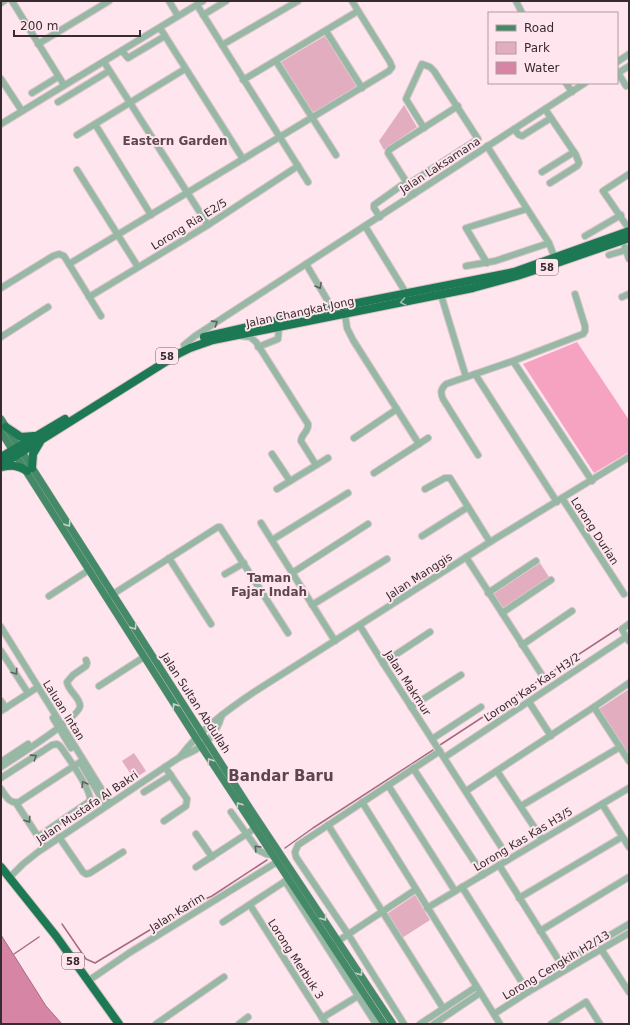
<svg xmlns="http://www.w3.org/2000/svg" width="630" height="1025" viewBox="0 0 630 1025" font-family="'DejaVu Sans',sans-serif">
<rect width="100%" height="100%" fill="#ffe6ee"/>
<g fill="#e2adbf">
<polygon points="325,36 358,87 312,113 281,62"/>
<polygon points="404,105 417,127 384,150 379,141"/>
<polygon points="540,563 549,577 503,608 493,594"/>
<polygon points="629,689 629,755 599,709"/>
<polygon points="134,753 146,771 134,779 122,761"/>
<polygon points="415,895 430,920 402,938 387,914"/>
</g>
<polygon fill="#f6a3c2" points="577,342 629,420 629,452 594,473 523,364"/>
<polygon fill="#d686a4" stroke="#a66b81" points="1,935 46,1006 62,1024 1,1024"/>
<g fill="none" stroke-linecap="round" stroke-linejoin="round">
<g stroke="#a66b81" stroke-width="1.5">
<polyline points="440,745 619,628"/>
<polyline points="285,848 313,828 433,750"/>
<polyline points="62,924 86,959 95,963 163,922 190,906 212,896 267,860"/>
<polyline points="14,954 39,937"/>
</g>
<g stroke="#dbc4cb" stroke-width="8">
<g id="minor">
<polyline points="12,1 64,85"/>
<polyline points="169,1 178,16"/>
<polyline points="516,1 522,13"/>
<polyline points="1,3 4,1"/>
<polyline points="197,5 308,182"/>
<polyline points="203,15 226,1"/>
<polyline points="160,28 243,159"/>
<polyline points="326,31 362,88"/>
<polyline points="38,44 109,1"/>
<polyline points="222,45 298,1"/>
<polyline points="122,51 128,58 165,36"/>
<polyline points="276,61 336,155"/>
<polyline points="104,62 208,225"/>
<polyline points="617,62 629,54"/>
<polyline points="617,71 626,86"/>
<polyline points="618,73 629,66"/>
<polyline points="1,79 22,111"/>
<polyline points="243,80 358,11"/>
<polyline points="566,83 572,92"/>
<polyline points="32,93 58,77"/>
<polyline points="58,102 109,71"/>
<polyline points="545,109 576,155 579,163 577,166 550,183"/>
<polyline points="1,124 203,1"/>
<polyline points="95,124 151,215"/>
<polyline points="514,129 519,135 522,136 551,118"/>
<polyline points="77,135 185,69"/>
<polyline points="487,146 549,243 556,261"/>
<polyline points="77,170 138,267"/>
<polyline points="542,172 574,152"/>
<polyline points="629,174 603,191 629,229"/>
<polyline points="414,194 388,153 389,150 458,106"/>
<polyline points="380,217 374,208 374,205 402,185 413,181 478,139 434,71 430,67 422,64 406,99 424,128"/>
<polyline points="365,226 406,293"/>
<polyline points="585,236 621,215"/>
<polyline points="625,247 629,259"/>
<polyline points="609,255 629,249"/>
<polyline points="487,263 466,228 527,209"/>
<polyline points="69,264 389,71 392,67 390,62 352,1"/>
<polyline points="306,264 332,308"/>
<polyline points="466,266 495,261 549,243"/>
<polyline points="1,288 53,256 59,254 64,256 69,264 101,316"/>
<polyline points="441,295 466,377"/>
<polyline points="89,297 208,225 298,166"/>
<polyline points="622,297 629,294"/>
<polyline points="345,314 347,328 353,340 419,444"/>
<path d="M241,336L250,337L256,342L308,424C309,432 301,434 301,441L316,465"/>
<polyline points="1,337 48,307"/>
<polyline points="184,345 195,336 585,83"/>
<polyline points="258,347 278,339 279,327"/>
<polyline points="513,361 592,481"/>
<polyline points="475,374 557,502"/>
<polyline points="354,438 397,409"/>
<polyline points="272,454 290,481"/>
<path d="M478,455L443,399C440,392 441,389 446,384L513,361L583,334L585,331V326L575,294"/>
<polyline points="374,473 428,438"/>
<polyline points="277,489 328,458"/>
<polyline points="425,489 445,478 450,478 490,542"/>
<polyline points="562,498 624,594"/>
<polyline points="261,523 335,641"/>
<polyline points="422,536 468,507"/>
<polyline points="272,540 348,493"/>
<polyline points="466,557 542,675"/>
<polyline points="169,558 211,624"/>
<polyline points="292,573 368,524"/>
<polyline points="225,574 244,563"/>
<polyline points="488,593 536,561"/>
<polyline points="49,596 89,570"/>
<polyline points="110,596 218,527 220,527 288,633"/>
<polyline points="312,605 387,559"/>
<polyline points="502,613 551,580"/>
<polyline points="360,626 383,663 509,859"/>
<polyline points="1,627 110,803"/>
<polyline points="626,637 622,629 629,624"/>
<polyline points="522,645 572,611"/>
<polyline points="1,651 28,693"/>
<polyline points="383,663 430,632"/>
<polyline points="99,686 144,657"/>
<polyline points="1,701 6,708"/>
<polyline points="529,702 551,736"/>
<polyline points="411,707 461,675"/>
<polyline points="594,707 629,761"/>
<polyline points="1,711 38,687"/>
<polyline points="53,718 71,748"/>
<polyline points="432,739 481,707"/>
<path d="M180,757C200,730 227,710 254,692L490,542L629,457"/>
<polyline points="445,757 626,637 629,641"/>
<polyline points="1,762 28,744"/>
<polyline points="80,762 106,806"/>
<path d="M1,767C13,759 80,717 80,706C80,697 68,691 67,682L73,675L86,666L87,663L86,660"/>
<polyline points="413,768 483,875"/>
<polyline points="497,771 542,839"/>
<path d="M1,778L52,745L57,744L60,746C67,756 92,790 90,801L39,836"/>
<polyline points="388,785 455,891"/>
<path d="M1,789C6,796 9,804 19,802L77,764"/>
<polyline points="466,791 594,707 629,683"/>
<polyline points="144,792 171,775"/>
<polyline points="362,802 500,1024"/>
<polyline points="16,803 45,847"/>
<polyline points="602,804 629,847"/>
<polyline points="521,806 620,747"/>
<polyline points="231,812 258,850 266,854 272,855"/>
<polyline points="164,821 186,806 187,799 165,767"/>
<polyline points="328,825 443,1008"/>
<polyline points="196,834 212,857"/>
<polyline points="59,837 83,872 86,874 90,873 123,852"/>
<polyline points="499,865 565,970"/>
<polyline points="196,867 254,829"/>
<path d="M9,878L23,864L38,852L180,757C203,748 215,738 222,715"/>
<polyline points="285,881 376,1024"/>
<polyline points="462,887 528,992"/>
<polyline points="519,898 622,837"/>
<polyline points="250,905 326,1024"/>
<polyline points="427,908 629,788"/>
<polyline points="223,922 287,880"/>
<polyline points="540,931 629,877"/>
<polyline points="335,943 415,890"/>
<polyline points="601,949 629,992"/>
<polyline points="561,964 629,924"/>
<polyline points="88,981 129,953 277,862"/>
<polyline points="494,1014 528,992 629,933"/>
<polyline points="322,1018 358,996"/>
<polyline points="156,1024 224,977"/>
<polyline points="239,1024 248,1017"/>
<polyline points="404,1024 348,934 296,857 295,852 298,845 440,751"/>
<polyline points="420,1024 476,987"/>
<polyline points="434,1024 480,993"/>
<polyline points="551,1024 586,1002 600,1024"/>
</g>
</g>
<g stroke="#dbc4cb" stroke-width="8">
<g id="major">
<polyline points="1,419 249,807 393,1024"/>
<polyline points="1,432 201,746 384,1024"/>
</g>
</g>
<g stroke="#dbc4cb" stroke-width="10">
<g id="highway">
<polyline points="204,337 332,308 514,272 629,231"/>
<polyline points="6,427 21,437 34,436"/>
<polyline points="1,457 65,419"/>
<polyline points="1,465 178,354 190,348 213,340 473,288 517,276 557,263 629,238"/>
<path d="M1,467C12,465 18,465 27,471"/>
<polyline points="32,468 33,454 40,442"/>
<polyline points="1,867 56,936 119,1024"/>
</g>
</g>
<use href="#minor" stroke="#96b8a5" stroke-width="6"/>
<use href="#major" stroke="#458a68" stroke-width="7"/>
<use href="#highway" stroke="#1d7953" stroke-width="8"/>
</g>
<defs><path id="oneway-chevron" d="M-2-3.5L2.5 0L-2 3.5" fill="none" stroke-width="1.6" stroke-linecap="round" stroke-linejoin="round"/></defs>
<g stroke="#5c635e">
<use href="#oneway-chevron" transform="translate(319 286) rotate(60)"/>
<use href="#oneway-chevron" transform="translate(215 323) rotate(-33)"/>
<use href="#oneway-chevron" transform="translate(15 672) rotate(57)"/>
<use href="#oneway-chevron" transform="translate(34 757) rotate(-33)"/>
<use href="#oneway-chevron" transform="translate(84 784) rotate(-121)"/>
<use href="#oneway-chevron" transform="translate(28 820) rotate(56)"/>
<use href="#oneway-chevron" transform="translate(257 848) rotate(-134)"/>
</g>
<use stroke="#a5bab0" href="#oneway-chevron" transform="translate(403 302) rotate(169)"/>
<g stroke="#d0cfcc">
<use href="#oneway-chevron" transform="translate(68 524) rotate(57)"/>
<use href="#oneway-chevron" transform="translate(134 627) rotate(58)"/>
<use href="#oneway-chevron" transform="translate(175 706) rotate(-123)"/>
<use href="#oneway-chevron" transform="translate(210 761) rotate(-123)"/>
<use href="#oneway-chevron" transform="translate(239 805) rotate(-123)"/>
<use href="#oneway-chevron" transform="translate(324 918) rotate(57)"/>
<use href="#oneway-chevron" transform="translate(360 973) rotate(56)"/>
</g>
<g text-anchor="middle" stroke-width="4" stroke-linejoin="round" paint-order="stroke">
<g fill="#ffe6ee" stroke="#726368" stroke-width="1">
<rect x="536" y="259" width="22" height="16" rx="3"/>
<rect x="156" y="348" width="22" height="16" rx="3"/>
<rect x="62" y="953" width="22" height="16" rx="3"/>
</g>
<g font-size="10" font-weight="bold" fill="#362b2e">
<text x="547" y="271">58</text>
<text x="167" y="360">58</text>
<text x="73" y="965">58</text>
</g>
<g font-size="11" fill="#362b2e" stroke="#ffe6ee">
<text transform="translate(440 165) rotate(-33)" y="4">Jalan Laksamana</text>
<text transform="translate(189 224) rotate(-32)" y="4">Lorong Ria E2/5</text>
<text transform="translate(300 312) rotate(-12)" y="4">Jalan Changkat Jong</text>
<text transform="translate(595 531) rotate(57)" y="4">Lorong Durian</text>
<text transform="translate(419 576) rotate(-33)" y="4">Jalan Manggis</text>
<text transform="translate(408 683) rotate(57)" y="4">Jalan Makmur</text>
<text transform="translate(532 687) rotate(-34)" y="4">Lorong Kas Kas H3/2</text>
<text transform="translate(196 703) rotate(57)" y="4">Jalan Sultan Abdullah</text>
<text transform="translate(64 710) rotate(58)" y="4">Laluan Intan</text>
<text transform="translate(87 807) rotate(-34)" y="4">Jalan Mustafa Al Bakri</text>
<text transform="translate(523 839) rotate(-31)" y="4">Lorong Kas Kas H3/5</text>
<text transform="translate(177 912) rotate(-32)" y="4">Jalan Karim</text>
<text transform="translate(296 959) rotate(57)" y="4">Lorong Merbuk 3</text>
<text transform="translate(556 965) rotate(-31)" y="4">Lorong Cengkih H2/13</text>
</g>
<g font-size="12" font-weight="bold" fill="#5e464e" stroke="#ffe6ee">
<text x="175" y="145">Eastern Garden</text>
<text x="269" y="582">Taman<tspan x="269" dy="14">Fajar Indah</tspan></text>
</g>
<g font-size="15" font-weight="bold" fill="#5e464e" stroke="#ffe6ee">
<text x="281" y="781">Bandar Baru</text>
</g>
</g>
<rect width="630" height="1025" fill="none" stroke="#362b2e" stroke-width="4"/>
<rect x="488" y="12" width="130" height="72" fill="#ffe6ee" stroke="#af9ba1"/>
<rect x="496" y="25" width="20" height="6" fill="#458a68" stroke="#af9ba1"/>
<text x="524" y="32" font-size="12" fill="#362b2e">Road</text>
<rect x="496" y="42" width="20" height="12" fill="#e2adbf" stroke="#af9ba1"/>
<text x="524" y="52" font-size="12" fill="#362b2e">Park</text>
<rect x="496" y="62" width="20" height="12" fill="#d686a4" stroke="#af9ba1"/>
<text x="524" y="72" font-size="12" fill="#362b2e">Water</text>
<path d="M14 30v6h126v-6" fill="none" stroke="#362b2e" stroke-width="2"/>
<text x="20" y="30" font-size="12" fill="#362b2e" stroke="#ffe6ee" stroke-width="3" paint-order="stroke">200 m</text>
</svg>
